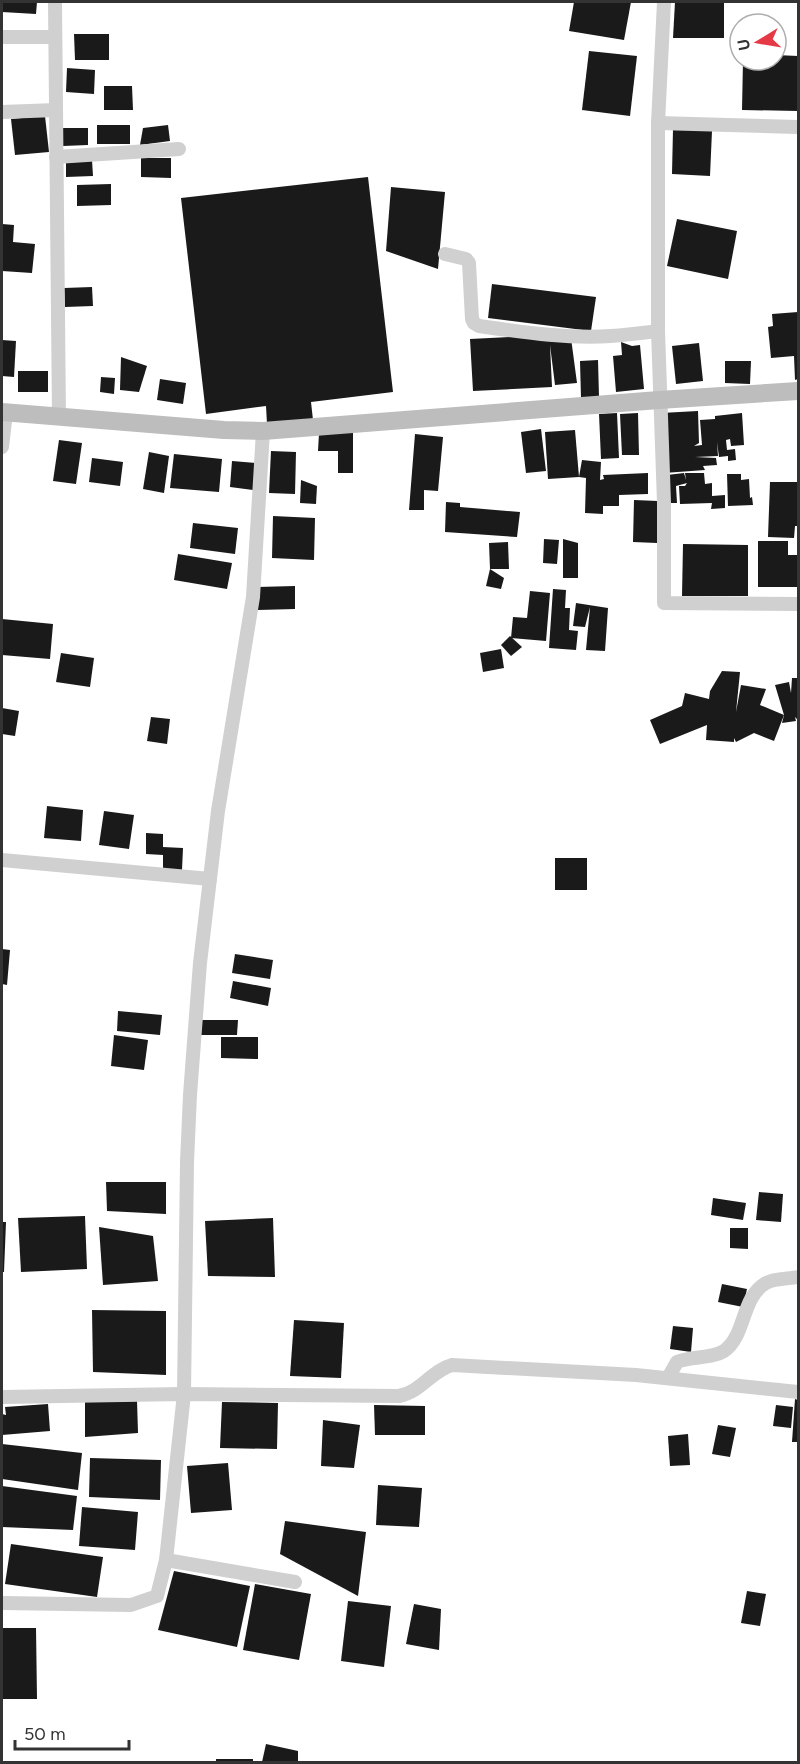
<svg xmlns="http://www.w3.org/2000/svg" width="800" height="1764" viewBox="0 0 800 1764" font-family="Figtree,sans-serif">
<rect width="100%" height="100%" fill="#fff"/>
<g fill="#1a1a1a">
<polygon points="2,2 37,2 36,14 2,12"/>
<polygon points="574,2 631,2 624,40 569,31"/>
<polygon points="675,2 724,2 724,38 673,38"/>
<polygon points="74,34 109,34 109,60 75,60"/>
<polygon points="589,51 637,56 630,116 582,110"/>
<polygon points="776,55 798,56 798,111 742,110 743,60 776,60"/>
<polygon points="67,68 95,70 94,94 66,92"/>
<polygon points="104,86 132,86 133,110 104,110"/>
<polygon points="45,116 49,152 15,155 11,119"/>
<rect x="97" y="125" width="33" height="19"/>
<polygon points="168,125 170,141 140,145 143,128"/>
<polygon points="63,128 88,128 88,145 63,146"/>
<polygon points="673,129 712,131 710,176 672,174"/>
<polygon points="141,158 171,158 171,178 141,177"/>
<polygon points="92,160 93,176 66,177 66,161"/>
<polygon points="368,177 393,392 311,402 313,420 267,424 266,406 206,414 181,198"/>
<polygon points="111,184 111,205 77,206 77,185"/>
<polygon points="391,187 445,192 438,269 386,251"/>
<polygon points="677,219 737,231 728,279 667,266"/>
<polygon points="2,224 14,225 13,242 35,244 32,273 2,271"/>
<polygon points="492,284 596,297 591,331 488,318"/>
<polygon points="92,287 93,306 65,307 64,288"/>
<polygon points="798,312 798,379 795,380 794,356 771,358 768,327 773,326 772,314"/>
<polygon points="549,335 571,338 577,383 555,385 550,345 552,387 473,391 470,339"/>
<polygon points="2,340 16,341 14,377 2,376"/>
<polygon points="621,342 632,346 640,345 644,389 616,392 613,356 622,355"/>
<polygon points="699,343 703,381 676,384 672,346"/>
<polygon points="121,357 147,366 139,392 120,390"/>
<polygon points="598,360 599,397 581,398 580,361"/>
<polygon points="725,361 751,361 750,384 725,383"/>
<rect x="18" y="371" width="30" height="21"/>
<polygon points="101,377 115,378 114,394 100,392"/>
<polygon points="160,379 186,383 183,404 157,400"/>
<polygon points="698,411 699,443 694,446 702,445 700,420 715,419 715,416 742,413 744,445 731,446 730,439 726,440 727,450 735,449 736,460 728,461 728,456 719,457 717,442 718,456 695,457 716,458 717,465 703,466 705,470 664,473 661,413"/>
<polygon points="617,413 619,458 601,459 599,414"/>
<polygon points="638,413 639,455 622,455 620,414"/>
<polygon points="541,429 546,471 526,473 521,432"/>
<polygon points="575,430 579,477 548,479 545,432"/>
<polygon points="319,433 353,433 353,473 338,473 338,451 318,451"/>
<polygon points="415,434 443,437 438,491 424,490 424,510 409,510"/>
<polygon points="59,440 82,443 76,484 53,481"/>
<polygon points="271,451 296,452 295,494 269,493"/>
<polygon points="149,452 169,456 164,493 143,489"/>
<polygon points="174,454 222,459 219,492 170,488"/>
<polygon points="92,458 123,462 120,486 89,482"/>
<polygon points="582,460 601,462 600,480 604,479 603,475 648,473 648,494 619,495 619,506 603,506 603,514 585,513 586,478 579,477"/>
<polygon points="232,461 256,463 253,490 230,487"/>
<polygon points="684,473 686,480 685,473 704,473 705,484 712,483 712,496 725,495 725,508 711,509 712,503 680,504 679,486 685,486 687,483 676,486 677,503 668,503 667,475"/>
<polygon points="727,474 741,474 741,480 749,479 750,498 752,497 753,505 728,506"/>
<polygon points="301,480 317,486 316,504 300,503"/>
<polygon points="770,482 798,482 798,526 795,526 794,538 768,537"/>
<polygon points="634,500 658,501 657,543 633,542"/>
<polygon points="446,502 460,503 460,507 520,512 517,537 445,532"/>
<polygon points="273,516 315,518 314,560 272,558"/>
<polygon points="193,523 238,528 235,554 190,548"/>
<polygon points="544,539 559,540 557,564 543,563"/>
<polygon points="563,539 578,543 578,578 563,578"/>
<polygon points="758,541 788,541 788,555 798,555 798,587 758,587"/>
<polygon points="508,542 509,569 490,569 489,543"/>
<polygon points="683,544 748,545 748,596 682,596"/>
<polygon points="178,554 232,563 227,589 174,580"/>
<polygon points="490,569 504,578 501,589 486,586"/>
<polygon points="295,586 295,609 258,610 257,587"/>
<polygon points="553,589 566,590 565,608 570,608 569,630 578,631 576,650 549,648"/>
<polygon points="530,591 550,593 546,641 511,638 513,617 527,618"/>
<polygon points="576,603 608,608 605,651 586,650 590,607 585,627 573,626"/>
<polygon points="2,619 53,624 50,659 2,655"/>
<polygon points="510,636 522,647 511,656 501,645"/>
<polygon points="501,649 504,668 483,672 480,653"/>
<polygon points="61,653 94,658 90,687 56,682"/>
<polygon points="722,671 740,672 736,712 741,685 766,689 760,705 784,715 774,741 754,733 736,742 734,738 734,742 706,740 707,725 660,744 650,720 682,706 685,693 709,699 710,691"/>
<polygon points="792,678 798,678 798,720 795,717 796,721 782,723 784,715 775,685 789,682 791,693"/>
<polygon points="2,708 19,711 15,736 2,734"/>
<polygon points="151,717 170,719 167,744 147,741"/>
<polygon points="47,806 83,810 81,841 44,838"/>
<polygon points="104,811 134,815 129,849 99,845"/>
<polygon points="146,833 163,834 163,847 183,848 182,870 163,869 163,855 146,854"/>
<rect x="555" y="858" width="32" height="32"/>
<polygon points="2,949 10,950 7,985 2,984"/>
<polygon points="235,954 273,960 270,979 232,973"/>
<polygon points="233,981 271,988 268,1006 230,998"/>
<polygon points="118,1011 162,1015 160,1035 117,1031"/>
<polygon points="201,1020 238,1020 237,1035 201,1035"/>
<polygon points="114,1035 148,1040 144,1070 111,1066"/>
<polygon points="221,1037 258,1037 258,1059 221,1058"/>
<polygon points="106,1182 166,1182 166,1214 107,1211"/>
<polygon points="759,1192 783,1194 781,1222 756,1220"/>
<polygon points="713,1198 746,1203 743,1220 711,1215"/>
<polygon points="85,1216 87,1269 21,1272 18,1218"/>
<polygon points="273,1218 275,1277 208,1276 205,1221"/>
<polygon points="2,1222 6,1222 4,1272 2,1272"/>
<polygon points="99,1227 153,1236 158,1281 103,1285"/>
<polygon points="730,1228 748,1228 748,1249 730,1248"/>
<polygon points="722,1284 747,1289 743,1307 718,1302"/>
<polygon points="92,1310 166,1311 166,1375 93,1372"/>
<polygon points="294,1320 344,1323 341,1378 290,1376"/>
<polygon points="673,1326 693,1328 691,1352 670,1349"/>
<polygon points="795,1399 798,1400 798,1442 792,1442"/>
<polygon points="137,1401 138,1433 85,1437 85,1402"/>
<polygon points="222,1402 278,1403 277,1449 220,1448"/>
<polygon points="48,1404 50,1431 2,1435 2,1414 6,1415 5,1407"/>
<polygon points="374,1405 425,1406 425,1435 375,1435"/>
<polygon points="776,1405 793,1407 791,1428 773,1426"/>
<polygon points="323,1420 360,1425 354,1468 321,1466"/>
<polygon points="718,1425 736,1428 730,1457 712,1454"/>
<polygon points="688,1434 690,1465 670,1466 668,1436"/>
<polygon points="2,1444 82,1453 78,1490 2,1479"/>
<polygon points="90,1458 161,1460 160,1500 89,1497"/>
<polygon points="228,1463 232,1510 191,1513 187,1466"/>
<polygon points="378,1485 422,1488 419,1527 376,1525"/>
<polygon points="2,1486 77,1496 73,1530 2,1527"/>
<polygon points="82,1507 138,1512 135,1550 79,1546"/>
<polygon points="285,1521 366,1532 358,1596 280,1554"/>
<polygon points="11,1544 103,1557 97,1597 5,1584"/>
<polygon points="174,1571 250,1586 237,1647 158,1630"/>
<polygon points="255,1584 311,1594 299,1660 243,1650"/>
<polygon points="747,1591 766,1594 760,1626 741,1623"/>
<polygon points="348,1601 391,1606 384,1667 341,1661"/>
<polygon points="414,1604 441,1609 439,1650 406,1644"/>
<polygon points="2,1628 36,1628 37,1699 2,1699"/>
<polygon points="266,1744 298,1751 298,1762 262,1762"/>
<rect x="216" y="1759" width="37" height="3"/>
</g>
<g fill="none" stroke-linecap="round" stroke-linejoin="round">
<g stroke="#d0d0d0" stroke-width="14">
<polyline points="55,2 59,418"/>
<polyline points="664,2 658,123 658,331 664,503 664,603 798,604"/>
<polyline points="2,37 55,37"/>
<polyline points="2,112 56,110"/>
<polyline points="658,123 798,127"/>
<polyline points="56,157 179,149"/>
<path d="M445,254L466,259L469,263L472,319L474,323L479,326C522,332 567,339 611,336C627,335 642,333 658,331"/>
<polyline points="2,447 6,413"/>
<polyline points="2,860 210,879"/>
<path d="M668,1378L677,1362C692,1356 711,1359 724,1351C746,1336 741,1297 766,1283C775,1278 788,1279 798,1277"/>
<path d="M2,1397L184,1394L399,1396C421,1392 431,1371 452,1365L636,1375L798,1392"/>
<polyline points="166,1560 295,1582"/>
<polyline points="2,1603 131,1605 157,1596 166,1560 184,1394 187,1162 190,1095 200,963 218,811 253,597 263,431"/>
</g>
<polyline stroke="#bdbdbd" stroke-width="18" points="2,412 224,430 263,431 659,400 798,391"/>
</g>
<rect width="800" height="1764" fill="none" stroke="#333333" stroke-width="6"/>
<g transform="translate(758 42) rotate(259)"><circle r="28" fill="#ffffff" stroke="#adadad" stroke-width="1.5"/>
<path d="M0-4.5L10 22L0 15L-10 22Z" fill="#e63946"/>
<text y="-9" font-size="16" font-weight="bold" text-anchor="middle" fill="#333333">U</text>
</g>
<path d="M15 1740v9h114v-9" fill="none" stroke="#333333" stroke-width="3"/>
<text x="24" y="1740" font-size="18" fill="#333333" stroke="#ffffff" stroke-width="4.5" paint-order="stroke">50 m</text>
</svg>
